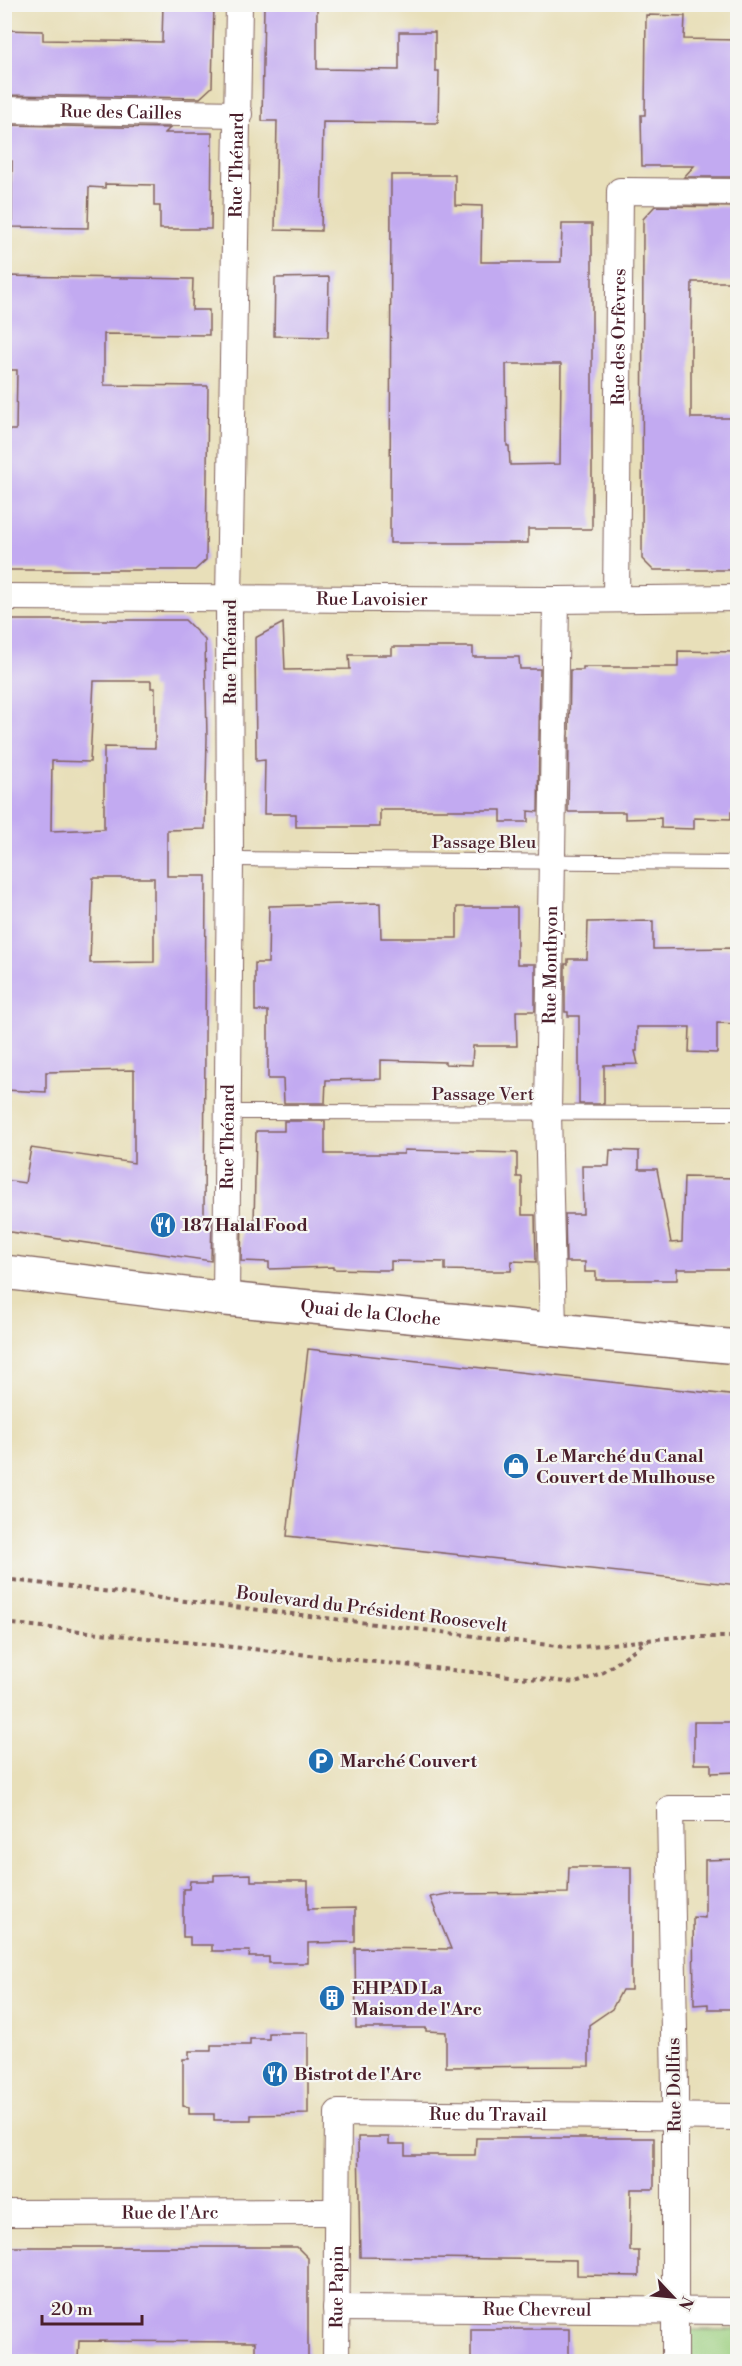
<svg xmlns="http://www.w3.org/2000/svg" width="742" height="2366" viewBox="0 0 742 2366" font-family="'Libre Bodoni',serif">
<rect width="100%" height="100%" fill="#f6f6f2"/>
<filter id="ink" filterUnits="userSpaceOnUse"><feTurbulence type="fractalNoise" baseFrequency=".0167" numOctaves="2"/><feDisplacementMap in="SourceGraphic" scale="12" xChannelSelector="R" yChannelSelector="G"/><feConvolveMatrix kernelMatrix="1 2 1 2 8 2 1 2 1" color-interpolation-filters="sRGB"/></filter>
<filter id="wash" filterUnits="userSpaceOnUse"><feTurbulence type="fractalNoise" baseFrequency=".008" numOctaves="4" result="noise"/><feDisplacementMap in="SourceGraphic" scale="24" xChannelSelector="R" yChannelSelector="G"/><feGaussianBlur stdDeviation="1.35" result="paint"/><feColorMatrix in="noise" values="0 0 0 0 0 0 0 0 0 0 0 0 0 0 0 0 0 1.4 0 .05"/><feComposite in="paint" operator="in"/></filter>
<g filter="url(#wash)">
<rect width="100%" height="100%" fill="#e8dfb9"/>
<polygon fill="#9ccf80" stroke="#737756" stroke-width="1.5" points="690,2330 737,2330 737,2361 691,2361"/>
<g id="blocks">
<g fill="#c2aaf1" fill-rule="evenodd">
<polygon points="163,4 214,4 212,87 200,98 6,95 4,30 43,31 43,40 162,42"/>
<polygon points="264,4 317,4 317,69 399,70 399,32 435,32 435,71 439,71 438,123 323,122 321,231 275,230 277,121 262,121"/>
<polygon points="646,15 685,16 684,39 738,40 738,177 684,177 694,166 642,166 641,115 645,115"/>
<polygon points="6,125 170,128 165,133 212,133 211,229 160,229 160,206 154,206 154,185 105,184 105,188 89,187 88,228 12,227 12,161 5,161"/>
<path d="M391,175H455V205L482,206L481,262H561L562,224H592V529H528V543H390ZM506,364H561L560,464L510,465L509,446H507Z"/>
<polygon points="655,206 738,207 738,282 692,282 691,350 691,418 738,418 738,570 653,570 642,559 643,219"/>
<polygon points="4,276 193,279 192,310 209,310 209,335 104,334 104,385 208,386 206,560 195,570 4,570 5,430 16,430 17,370 4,370"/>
<polygon points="329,277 328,337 274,336 275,278"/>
<path d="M4,620H185L205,640L207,738L205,829L167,830V876H206L204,1214L212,1216L211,1261L4,1231V1180L25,1183L31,1148L134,1163V1070L46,1072V1092L4,1090ZM94,681H151V688H155V748L104,747V829L51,831L52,761L90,762ZM93,878H154V962L90,963Z"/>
<polygon points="283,623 285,670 350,669 349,655 392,655 392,647 473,647 473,657 519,657 520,669 540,669 538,812 528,811 528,822 501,822 501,810 380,810 380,827 296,827 296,814 264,814 265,760 256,761 255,638"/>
<polygon points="678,651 738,652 738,812 731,812 731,819 694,818 694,829 661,828 661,818 625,819 625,812 568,812 570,670 583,670 583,667 678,667"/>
<polygon points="380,903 381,938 457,938 457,907 517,907 517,964 535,964 535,1011 516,1011 517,1046 473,1046 472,1065 445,1064 445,1062 381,1060 381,1079 326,1080 325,1103 284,1103 283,1079 268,1079 268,1011 255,1011 255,963 268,963 269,906"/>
<polygon points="653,921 653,949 738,948 738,1024 717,1023 717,1053 689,1052 690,1027 637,1027 637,1051 635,1051 638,1064 604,1065 604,1104 579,1104 579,1016 568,1016 568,1012 565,1012 565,964 568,964 568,959 587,959 588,922"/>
<polygon points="284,1121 325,1121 325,1154 404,1154 404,1150 517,1153 517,1177 522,1177 522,1215 535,1215 536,1262 512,1261 511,1271 491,1271 445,1270 445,1262 391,1261 391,1270 378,1270 333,1269 333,1267 269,1269 269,1262 241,1261 242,1221 254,1223 256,1131 284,1131"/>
<polygon points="610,1150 639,1151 639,1169 657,1169 671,1243 682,1242 684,1177 738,1178 738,1269 677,1269 677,1280 596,1280 596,1272 585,1272 585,1262 566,1262 565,1214 583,1214 582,1166 609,1166"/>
<polygon points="308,1349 738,1396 738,1585 287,1536"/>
<polygon points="694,1722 738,1722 738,1772 711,1773 711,1764 694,1764"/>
<polygon points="738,1859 738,2009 708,2009 708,2004 694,2005 693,1917 705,1918 705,1860"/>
<polygon points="569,1867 631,1867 631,1990 622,1990 612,2009 589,2025 589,2066 446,2067 446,2032 426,2031 426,2028 356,2028 355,1948 451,1949 430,1897 447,1894 568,1893"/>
<polygon points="251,1874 251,1881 308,1881 308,1909 355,1908 355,1942 308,1943 308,1963 269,1963 269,1957 249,1957 250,1951 212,1951 212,1945 190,1945 190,1937 183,1937 183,1889 189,1889 190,1881 214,1881 214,1875"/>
<polygon points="269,2033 308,2033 308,2114 251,2115 251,2120 214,2120 214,2114 189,2114 189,2107 183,2106 183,2059 189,2059 189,2051 211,2051 211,2045 250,2045 250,2039 269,2039"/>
<polygon points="358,2137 389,2137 389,2144 405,2144 405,2155 475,2155 476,2138 654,2138 654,2189 631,2189 630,2251 639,2251 639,2276 577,2275 577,2260 360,2257"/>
<polygon points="4,2247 297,2247 308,2258 308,2361 255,2361 255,2342 79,2341 78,2359 31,2356 31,2361 4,2361"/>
<rect x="471" y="2329" width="98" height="32"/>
</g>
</g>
</g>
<g filter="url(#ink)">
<use href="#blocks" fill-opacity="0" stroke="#81625d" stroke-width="1.5"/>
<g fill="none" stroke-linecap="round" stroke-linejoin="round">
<g stroke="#81625d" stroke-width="16">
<g id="service">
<polyline points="230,859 738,863"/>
<polyline points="228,1112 738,1113"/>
</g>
</g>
<g stroke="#81625d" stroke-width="28">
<g id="minor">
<path id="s1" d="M4,110L239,114"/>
<path id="s2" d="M4,597L556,600L738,598"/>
<path id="s3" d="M616,599L620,191L738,192"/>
<path id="s4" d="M226,1299L230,859L229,599L239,4"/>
<path id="s5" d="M553,1329L548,1112L556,600"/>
<path id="s6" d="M4,2213L336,2212"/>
<path id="s7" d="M336,2308L738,2311"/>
<path id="s8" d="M336,2362L338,2113L738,2117"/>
<polyline points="675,2362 675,2088 670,1809 738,1809"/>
</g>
</g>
<g stroke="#81625d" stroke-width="36">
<g id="tertiary">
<path id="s9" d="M4,1272L226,1299L738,1347"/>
</g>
</g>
<g stroke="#81625d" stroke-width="4" stroke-dasharray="4.5 4.5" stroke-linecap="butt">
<polyline points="4,1579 573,1648 676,1637 738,1637"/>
<polyline points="4,1623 576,1683 604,1672 646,1641"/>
</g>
<use href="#service" stroke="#fff" stroke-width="14"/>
<use href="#minor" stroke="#fff" stroke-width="26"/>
<use href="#tertiary" stroke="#fff" stroke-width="33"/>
</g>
</g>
<defs>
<g id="restaurant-disc" transform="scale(1.35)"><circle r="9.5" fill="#1f6fb2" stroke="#f6f6f2"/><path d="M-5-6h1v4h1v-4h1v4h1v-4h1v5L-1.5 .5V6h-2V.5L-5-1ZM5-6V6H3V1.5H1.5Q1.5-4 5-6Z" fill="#fff"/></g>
<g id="shop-disc" transform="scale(1.35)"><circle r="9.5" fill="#1f6fb2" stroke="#f6f6f2"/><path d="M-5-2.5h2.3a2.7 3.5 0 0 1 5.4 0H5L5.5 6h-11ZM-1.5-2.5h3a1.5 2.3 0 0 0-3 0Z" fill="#fff"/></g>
<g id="parking-disc" transform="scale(1.35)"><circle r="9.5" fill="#1f6fb2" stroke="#f6f6f2"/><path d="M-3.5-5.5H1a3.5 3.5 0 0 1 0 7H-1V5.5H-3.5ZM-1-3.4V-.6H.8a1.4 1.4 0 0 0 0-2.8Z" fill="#fff"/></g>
<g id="building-disc" transform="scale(1.35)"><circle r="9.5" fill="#1f6fb2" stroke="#f6f6f2"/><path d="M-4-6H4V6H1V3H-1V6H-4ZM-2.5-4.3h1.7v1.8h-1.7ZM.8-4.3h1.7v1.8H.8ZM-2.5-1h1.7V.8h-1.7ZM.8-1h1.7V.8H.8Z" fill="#fff"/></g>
</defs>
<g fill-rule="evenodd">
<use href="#restaurant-disc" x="163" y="1225"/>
<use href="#shop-disc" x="516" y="1466"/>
<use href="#parking-disc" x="321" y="1761"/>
<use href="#building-disc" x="332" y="1998"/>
<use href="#restaurant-disc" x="275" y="2074"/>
</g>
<g text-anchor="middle" stroke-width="4.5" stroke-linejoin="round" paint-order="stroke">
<g font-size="18" fill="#4a1f2b" stroke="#f6f6f2">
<text dy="6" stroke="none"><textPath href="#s1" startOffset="117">Rue des Cailles</textPath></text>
<text dy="6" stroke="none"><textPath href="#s4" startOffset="1134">Rue Thénard</textPath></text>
<text dy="6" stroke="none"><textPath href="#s3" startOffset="262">Rue des Orfèvres</textPath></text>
<text dy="6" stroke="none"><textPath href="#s2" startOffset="368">Rue Lavoisier</textPath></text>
<text transform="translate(230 652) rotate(-90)" y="6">Rue Thénard</text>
<text x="484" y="848">Passage Bleu</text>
<text dy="6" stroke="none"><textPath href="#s5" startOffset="364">Rue Monthyon</textPath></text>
<text x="483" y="1100">Passage Vert</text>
<text dy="6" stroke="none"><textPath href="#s4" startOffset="162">Rue Thénard</textPath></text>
<text dy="6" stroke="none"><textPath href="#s9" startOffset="369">Quai de la Cloche</textPath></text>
<text transform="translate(372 1609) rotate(7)" y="6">Boulevard du Président Roosevelt</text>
<text transform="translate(674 2085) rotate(-91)" y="6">Rue Dollfus</text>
<text dy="6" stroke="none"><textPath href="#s8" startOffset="399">Rue du Travail</textPath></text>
<text dy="6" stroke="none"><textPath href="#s6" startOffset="166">Rue de l'Arc</textPath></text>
<text dy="6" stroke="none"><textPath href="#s8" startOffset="75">Rue Papin</textPath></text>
<text dy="6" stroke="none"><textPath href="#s7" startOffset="201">Rue Chevreul</textPath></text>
</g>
<g font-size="18" font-weight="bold" fill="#4a1f2b" stroke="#f6f6f2" text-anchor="start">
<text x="182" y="1231">187 Halal Food</text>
<text x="536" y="1462">Le Marché du Canal<tspan x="536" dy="21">Couvert de Mulhouse</tspan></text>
<text x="340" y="1767">Marché Couvert</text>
<text x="352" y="1994">EHPAD La<tspan x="352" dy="21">Maison de l'Arc</tspan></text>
<text x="294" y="2080">Bistrot de l'Arc</text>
</g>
</g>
<rect width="742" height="2366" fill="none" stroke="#f6f6f2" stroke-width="24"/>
<g transform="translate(673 2297) rotate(116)" stroke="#f6f6f2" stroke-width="4.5" paint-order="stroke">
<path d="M0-4.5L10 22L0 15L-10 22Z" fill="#4a1f2b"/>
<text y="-9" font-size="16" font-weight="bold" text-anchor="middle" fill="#4a1f2b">N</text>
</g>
<path d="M42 2315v9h100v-9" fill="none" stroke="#4a1f2b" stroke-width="3"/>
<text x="51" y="2315" font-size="18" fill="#4a1f2b" stroke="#f6f6f2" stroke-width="4.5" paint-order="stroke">20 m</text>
</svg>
